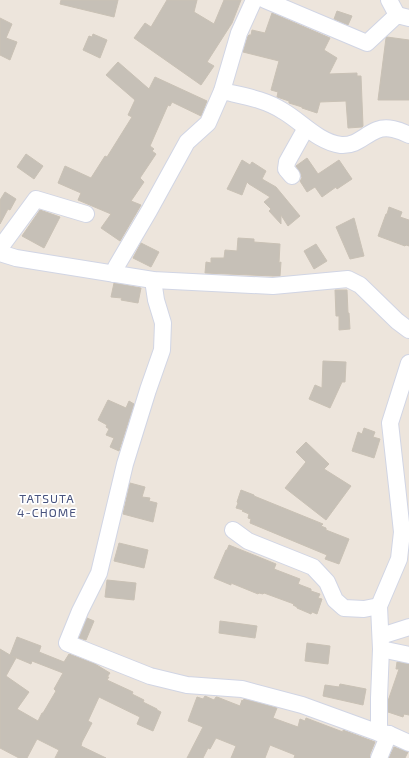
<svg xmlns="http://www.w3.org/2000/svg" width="409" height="758" viewBox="0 0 409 758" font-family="'Exo 2',sans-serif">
<rect width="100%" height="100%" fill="#ede5dc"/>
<g fill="#c6c0b7" stroke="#c9c1b5" fill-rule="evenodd">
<polygon points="61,0 118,0 114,17 60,4"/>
<polygon points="167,0 197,0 194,12 214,24 224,0 241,0 232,23 207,62 214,66 201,85 134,38 145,23 151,27"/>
<polygon points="337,11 352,16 348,25 334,19"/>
<polygon points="272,13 330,38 324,50 337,58 329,74 357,73 357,76 361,76 363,126 362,127 348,128 346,101 320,102 317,113 302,108 302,107 289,103 289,101 277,97 278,92 271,90 279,61 243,52 248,36 249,35 251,35 252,30 265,33"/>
<polygon points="0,18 12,24 6,38 17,42 10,60 0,55"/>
<polygon points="93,34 107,40 100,58 83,50 89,36 92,37"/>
<polygon points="387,37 409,40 409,100 378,100 386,38"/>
<polygon points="118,62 149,89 155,77 207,101 201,116 172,102 170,106 168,105 150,146 154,149 152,151 156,154 140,178 144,182 131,201 141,205 120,241 101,228 111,214 78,200 81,193 58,183 65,166 91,178 105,156 107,157 132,117 128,115 135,100 106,75"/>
<polygon points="26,154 43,166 34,179 17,167"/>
<polygon points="307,158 318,174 339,160 352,179 337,189 336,187 322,197 315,187 307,192 300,181 302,178 301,174 296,166"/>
<polygon points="242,160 250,165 252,162 266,171 262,179 276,187 300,216 288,226 281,215 281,224 269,211 271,209 264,202 270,197 249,184 247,182 242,195 227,189"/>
<polygon points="5,192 16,199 10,210 8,209 0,224 0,200"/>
<polygon points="389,207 402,212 400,217 409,220 409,246 406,245 405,246 378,236 386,214 387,214"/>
<polygon points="40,210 60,217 44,248 22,236"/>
<polygon points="354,218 364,256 350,259 336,227"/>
<polygon points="238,238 254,239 254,242 280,244 279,263 281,262 280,276 273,276 205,273 206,262 211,263 211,258 224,258 225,250 237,251"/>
<polygon points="141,243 159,252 151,267 133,258"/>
<polygon points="316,244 327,261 314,269 304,251"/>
<polygon points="114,283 141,288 138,303 121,300 122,298 111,297"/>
<polygon points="335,290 347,290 348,313 349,313 350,329 339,330 339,316 336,316"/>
<polygon points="323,361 346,362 345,382 342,382 330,408 309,399 315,385 322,388"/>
<polygon points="108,400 126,408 129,401 134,404 119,451 110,447 114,438 106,435 109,429 106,427 107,425 98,420"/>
<polygon points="364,428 375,432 373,437 380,439 374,458 352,451 358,432 362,434"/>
<polygon points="306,442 329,464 324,469 351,486 326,520 285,488 306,462 296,452"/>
<polygon points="130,483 145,487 142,497 150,498 149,501 157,503 153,522 123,514"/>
<polygon points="241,490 254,495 254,496 323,524 321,526 326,528 326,530 349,539 339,564 325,559 327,555 250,523 251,519 248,518 249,514 242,511 243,510 236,508 238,503 237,502"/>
<polygon points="119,543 148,550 144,568 114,561"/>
<polygon points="229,545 276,564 274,569 300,579 298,584 311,589 311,591 320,594 318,598 322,599 317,614 312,612 311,614 297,608 297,607 293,605 294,604 264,593 263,594 259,593 258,594 231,583 231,585 214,578 226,550 227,550"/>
<polygon points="107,580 136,583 134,600 105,597"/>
<polygon points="87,618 94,621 86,640 79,638"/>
<polygon points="220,621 257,626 255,638 219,633"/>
<path d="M17,637L41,646L39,652L64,662L69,654L95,664L110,673L107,677H109L107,680L133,692L132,694L144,700L143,702L157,709V710L161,712L153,731L137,724L140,717L99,697L88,721L92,723L82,742L81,746L106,758H55L59,750L37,739L27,758H19L0,748V649L10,655ZM12,656L31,664L32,661L63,673L54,689L56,691L43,713H42L38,721L17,709L29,692L6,676L16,658Z"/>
<polygon points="307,643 330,646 328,664 305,661"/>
<polygon points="397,662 409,664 409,715 404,714 403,717 388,712 388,701 399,669 396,669"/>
<polygon points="340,684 366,689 363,705 323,696 325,685 339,687"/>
<polygon points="205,696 214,700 216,697 217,697 240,706 242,700 243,701 244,699 277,708 273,718 298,727 300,719 305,721 306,718 343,732 343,730 375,742 370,754 370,758 294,758 295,755 270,745 265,758 231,758 236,746 216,738 210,749 208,748 203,758 187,758 203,727 188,721 197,697 203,699"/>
<polygon points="394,747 408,752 405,758 389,758"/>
</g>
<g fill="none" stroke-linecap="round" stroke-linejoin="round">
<g stroke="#d1d5e4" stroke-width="18">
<g id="minor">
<polyline points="265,0 367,43 397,15 409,18"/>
<polyline points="389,0 397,15"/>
<path d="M222,91C243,96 265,99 283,111C302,122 318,142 341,145C357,146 364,135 377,130C387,126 400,130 409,135"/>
<polyline points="292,176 286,169 287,162 306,128"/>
<polyline points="0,248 36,199 86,214"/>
<polyline points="0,253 16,258 153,280 273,286 348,279 360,285 397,321 409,330"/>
<polyline points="114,274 116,267 149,211 187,142 208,123 222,91 239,33 254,0"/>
<polyline points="153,280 156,300 163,323 162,350 148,390 125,464 99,573 80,611 67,643 150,676 187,685 242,689 302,705 379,733 389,734 409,743"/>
<polyline points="233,530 248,541 313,567 327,582 335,600 344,608 364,609 379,606"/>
<polyline points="381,636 409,627"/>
<polyline points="381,649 409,655"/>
<polyline points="379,733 379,698 381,649 380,628 379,606 399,559 402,532 397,486 390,423 409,363"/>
<polyline points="379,758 389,734"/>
</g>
</g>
<use href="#minor" stroke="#fff" stroke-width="16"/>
</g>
<g text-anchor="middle" stroke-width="3.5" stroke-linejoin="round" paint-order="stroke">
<g font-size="12" letter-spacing="1" fill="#48537e" stroke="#fff">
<text x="47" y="503">TATSUTA<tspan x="47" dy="14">4-CHOME</tspan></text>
</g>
</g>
</svg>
